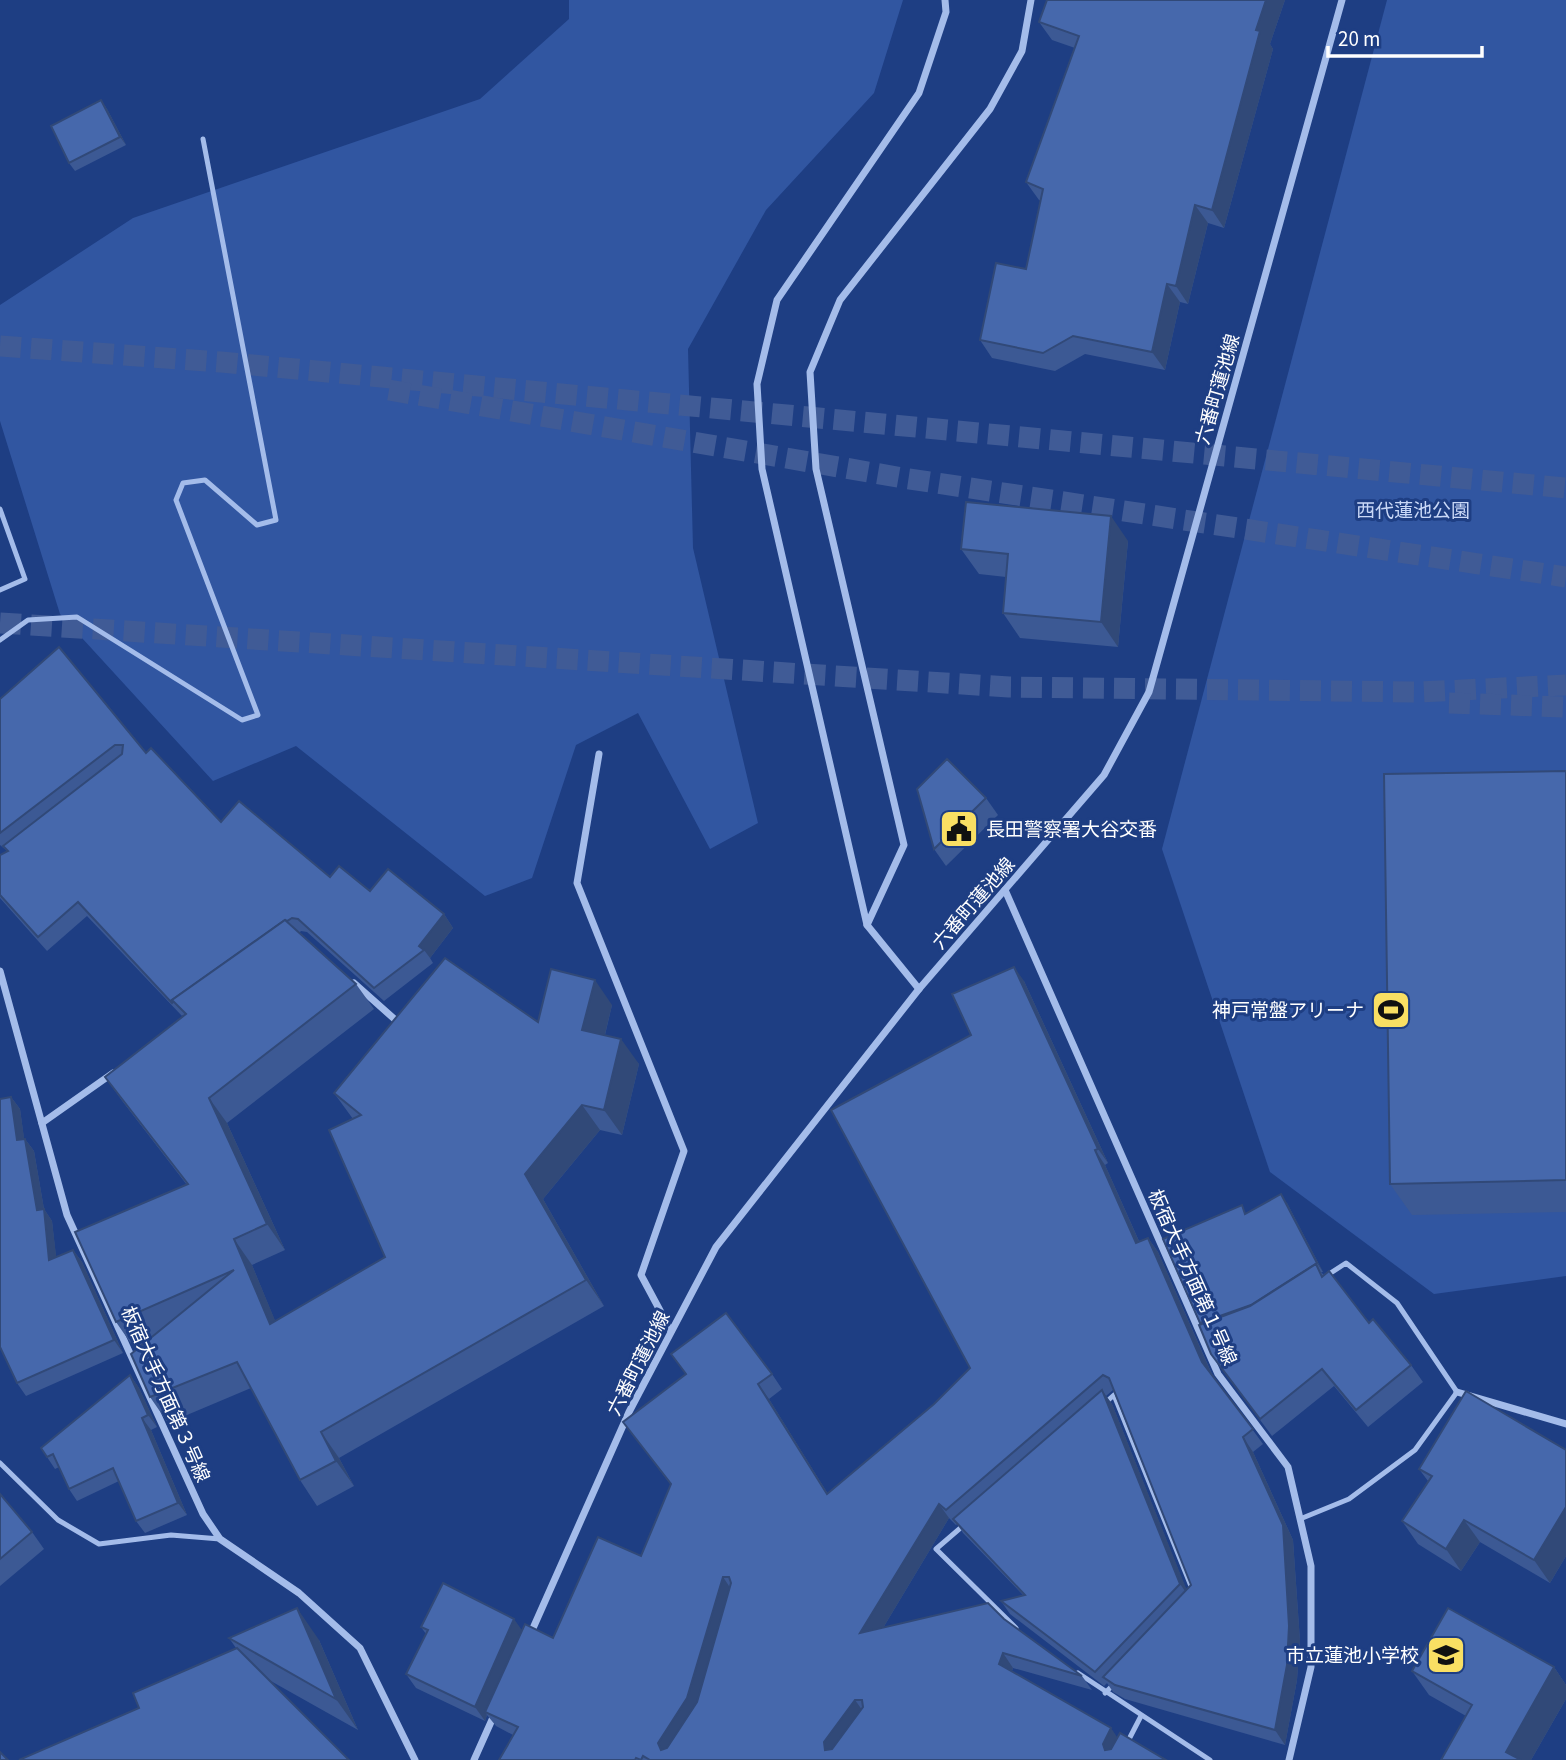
<svg xmlns="http://www.w3.org/2000/svg" width="1566" height="1760" viewBox="0 0 1566 1760" font-family="'Source Sans 3','Noto Sans JP',sans-serif">
<rect width="100%" height="100%" fill="#1e3e83"/>
<g fill="#3156a1">
<polygon points="569,0 903,0 874,93 766,210 688,349 693,548 758,823 710,849 638,713 576,745 532,878 485,896 296,746 213,781 60,614 0,421 0,305 133,218 480,99 569,19"/>
<polygon points="1387,0 1566,0 1566,1276 1434,1294 1270,1172 1162,849"/>
</g>
<g fill="none" stroke-linecap="round" stroke-linejoin="round">
<g stroke="#405b96" stroke-width="21" stroke-dasharray="21 10" stroke-linecap="butt">
<polyline points="0,346 221,362 1566,488"/>
<polyline points="389,390 903,478 1566,577"/>
<polyline points="0,623 1009,687 1421,692 1566,685"/>
<polyline points="1449,703 1566,707"/>
</g>
<g stroke="#a4bcea" stroke-width="5">
<polyline points="0,509 25,579 0,590"/>
<polyline points="0,640 28,620 77,617 242,720 258,715 176,500 183,483 205,480 257,525 276,520 203,139"/>
<polyline points="1105,1403 1114,1395 1193,1591"/>
<polyline points="0,1463 58,1520 99,1544 171,1535 220,1539"/>
<polyline points="1300,1519 1349,1499 1415,1450 1457,1392 1397,1303 1346,1263 1326,1276"/>
<polyline points="965,1524 936,1549 1016,1628"/>
<polyline points="1078,1673 1210,1760"/>
<polyline points="1105,1693 1115,1683"/>
<polyline points="1126,1745 1141,1716"/>
</g>
<g stroke="#a4bcea" stroke-width="7">
<polyline points="599,754 577,883 684,1151 641,1275 671,1331"/>
<polyline points="1005,890 1218,1374 1288,1467 1311,1566 1311,1667 1289,1760"/>
<polyline points="867,925 904,845 816,469 810,372 840,300 990,109 1022,51 1031,0"/>
<polyline points="0,971 67,1215 203,1514 220,1539 299,1593 360,1648 415,1760"/>
<polyline points="354,983 400,1024"/>
<polyline points="919,989 867,925 762,469 757,384 777,300 919,93 946,12 945,0"/>
<polyline points="42,1123 113,1073"/>
<polyline points="1457,1392 1566,1424"/>
<polyline points="530,1635 629,1412 716,1247 919,989 1104,775 1149,692 1342,0"/>
<polyline points="474,1760 495,1713"/>
</g>
</g>
<g fill="#3c5994" fill-rule="evenodd">
<polygon points="1047,0 1285,0 1270,44 1273,49 1224,228 1208,223 1188,304 1180,302 1165,370 1085,354 1055,371 992,358 980,340 1026,269 1041,201 1039,200 1026,182 1075,48 1052,40 1039,22"/>
<polygon points="101,100 107,109 126,145 75,171 69,163"/>
<polygon points="1128,541 1118,647 1020,638 1003,613 1006,577 979,574 961,549"/>
<polygon points="0,699 146,753 221,822 330,877 444,914 453,928 430,958 433,963 384,1001 307,932 301,931 299,933 356,984 374,1009 227,1123 285,1250 252,1265 275,1321 385,1257 353,1119 334,1093 538,1022 612,1005 605,1035 639,1064 622,1135 600,1130 543,1199 604,1306 339,1458 354,1486 317,1506 300,1480 251,1388 168,1423 150,1397 145,1343 134,1348 116,1322 187,1185 123,1102 105,1077 184,1016 183,1015 182,1016 87,916 47,951 0,898 0,855 7,851 0,845"/>
<polygon points="1566,771 1566,1212 1412,1215 1390,1184"/>
<polygon points="986,798 998,815 946,866 934,849"/>
<path d="M1024,981L1108,1163L1105,1165L1139,1241L1148,1238L1158,1252L1212,1374L1263,1444L1253,1452L1293,1540L1300,1641L1297,1680L1285,1745L1125,1699L1113,1692L1107,1683L1104,1686L1010,1614L1001,1601L1023,1595L963,1533L957,1524L956,1525L949,1518L883,1628L1004,1619L1082,1676L1092,1690L1013,1668L1012,1671L1118,1738L1166,1760H499L513,1735L496,1726L487,1715L485,1721L416,1688L406,1674L426,1634L421,1627L522,1630L553,1638L641,1556L671,1485L623,1422L772,1374L782,1389L769,1399L828,1494L934,1404L970,1368L971,1035ZM1113,1390L1191,1585L1186,1589L1112,1404L1106,1396Z"/>
<polygon points="11,1097 20,1109 24,1139 25,1139 34,1151 44,1209 52,1221 56,1257 73,1250 82,1262 123,1353 26,1396 17,1383"/>
<polygon points="1287,1203 1323,1272 1321,1272 1324,1275 1411,1365 1423,1382 1368,1427 1334,1386 1272,1436 1211,1354 1201,1324 1247,1213"/>
<polygon points="130,1375 139,1388 157,1427 151,1430 187,1515 145,1533 136,1521 119,1481 77,1501 69,1489 59,1467 55,1469 47,1457"/>
<polygon points="1566,1450 1566,1556 1550,1583 1480,1542 1461,1571 1418,1544 1402,1521 1428,1481 1419,1469"/>
<polygon points="0,1494 32,1532 44,1549 0,1586"/>
<polygon points="229,1638 319,1640 358,1730 269,1680 139,1708 236,1648"/>
<polygon points="1554,1667 1566,1685 1566,1699 1531,1760 1441,1760 1466,1716 1429,1695 1412,1671"/>
</g>
<g fill="#314978">
<polygon points="1266,0 1285,0 1270,44 1273,49 1224,228 1212,210 1256,30"/>
<polygon points="101,100 107,109 126,145 120,137"/>
<polygon points="1195,205 1208,223 1188,304 1176,286"/>
<polygon points="1167,284 1180,302 1165,370 1152,352"/>
<polygon points="1111,516 1128,541 1118,647 1101,622"/>
<polygon points="444,914 453,928 430,958 424,950 419,946"/>
<polygon points="1014,967 1024,981 1108,1163 1098,1149"/>
<polygon points="595,980 612,1005 600,1055 582,1030"/>
<polygon points="621,1039 639,1064 622,1135 604,1110"/>
<polygon points="11,1097 20,1109 26,1152 17,1140"/>
<polygon points="209,1098 227,1123 285,1250 267,1224"/>
<polygon points="582,1105 600,1130 543,1199 604,1306 586,1280 525,1174"/>
<polygon points="25,1139 34,1151 44,1209 52,1221 58,1272 49,1260 37,1210"/>
<polygon points="1095,1150 1105,1165 1146,1257 1136,1243"/>
<polygon points="1281,1194 1287,1203 1323,1272 1317,1263"/>
<polygon points="1148,1238 1158,1252 1213,1377 1202,1362"/>
<polygon points="234,1239 252,1265 287,1349 270,1324"/>
<polygon points="73,1250 82,1262 123,1353 114,1340"/>
<polygon points="130,1375 139,1388 157,1427 148,1415"/>
<polygon points="758,1384 769,1399 837,1509 827,1494"/>
<polygon points="1102,1390 1112,1404 1190,1598 1180,1584"/>
<polygon points="142,1418 151,1430 187,1515 178,1503"/>
<polygon points="321,1432 339,1458 354,1486 336,1461"/>
<polygon points="1243,1437 1253,1452 1293,1540 1300,1641 1297,1680 1285,1745 1275,1730"/>
<polygon points="939,1504 949,1518 871,1648 860,1633"/>
<polygon points="1566,1507 1566,1556 1550,1583 1534,1560"/>
<polygon points="1464,1520 1480,1542 1461,1571 1446,1549"/>
<polygon points="723,1577 733,1592 697,1713 669,1757 661,1750 658,1743"/>
<polygon points="297,1608 319,1640 358,1730 336,1699"/>
<polygon points="514,1619 524,1633 485,1712 487,1715 485,1721 475,1707"/>
<polygon points="1003,1653 1013,1668 1009,1678 999,1664"/>
<polygon points="1554,1667 1566,1685 1566,1699 1531,1760 1512,1760 1506,1752"/>
<polygon points="855,1700 865,1714 834,1757 825,1750 824,1742"/>
<polygon points="1111,1728 1121,1743 1114,1760 1105,1750 1103,1744"/>
</g>
<g fill="#4668ac" stroke="#314978" stroke-width="2" fill-rule="evenodd">
<polygon points="1047,0 1266,0 1256,30 1260,31 1212,210 1195,205 1176,286 1167,284 1152,352 1073,336 1043,353 980,340 996,263 1026,269 1043,189 1026,182 1079,36 1039,22"/>
<polygon points="101,100 120,137 69,163 51,126"/>
<polygon points="966,502 1111,516 1101,622 1003,613 1008,554 961,549"/>
<polygon points="59,647 146,753 151,748 221,822 239,801 330,877 339,866 370,891 388,869 444,914 419,946 424,950 374,988 298,919 292,918 287,921 285,920 172,1000 174,1001 172,1003 78,902 38,937 0,895 0,855 8,851 3,846 122,754 123,745 115,745 0,833 0,699"/>
<polygon points="947,759 986,798 934,849 917,789"/>
<polygon points="1566,771 1566,1180 1390,1184 1384,774"/>
<polygon points="285,920 356,984 209,1098 267,1224 234,1239 270,1324 385,1257 329,1130 361,1115 334,1093 445,958 538,1022 551,969 595,980 582,1030 621,1039 604,1110 582,1105 525,1174 586,1280 321,1432 336,1461 300,1480 237,1362 150,1397 131,1354 234,1270 116,1322 75,1232 188,1184 105,1077 186,1014 172,1000"/>
<path d="M1014,967L1098,1149L1095,1150L1136,1243L1148,1238L1202,1362L1253,1429L1243,1437L1283,1525L1289,1626L1287,1665L1275,1730L1115,1685L1103,1677L1191,1585L1109,1378L1103,1375L946,1510L939,1504L860,1633L988,1603L1004,1619L1082,1676L1003,1653L999,1664L1111,1728L1103,1744L1105,1750L1111,1749L1120,1733L1166,1760H650L643,1756L641,1760L636,1758L635,1760H499L518,1727L485,1712L525,1624L553,1638L598,1537L641,1556L671,1484L623,1422L686,1374L671,1354L726,1313L772,1374L758,1384L827,1494L934,1404L970,1368L831,1110L971,1035L952,994ZM723,1577H729L731,1583L697,1702L667,1748L661,1750L658,1743L687,1698ZM855,1700H862L863,1707L832,1749L825,1750L824,1742Z"/>
<polygon points="11,1097 17,1140 25,1139 37,1210 44,1209 49,1260 73,1250 114,1340 17,1383 0,1347 0,1099"/>
<polygon points="1281,1194 1317,1263 1251,1305 1200,1323 1163,1239 1242,1205 1245,1214"/>
<polygon points="1316,1264 1322,1277 1329,1271 1369,1323 1373,1319 1411,1365 1356,1410 1322,1369 1260,1419 1211,1354 1199,1325 1250,1306"/>
<polygon points="130,1375 148,1415 142,1418 178,1503 136,1521 113,1468 69,1489 53,1454 47,1457 41,1448"/>
<polygon points="1102,1390 1180,1584 1095,1672 1001,1601 1025,1595 953,1519"/>
<polygon points="1466,1391 1566,1450 1566,1507 1534,1560 1464,1520 1446,1549 1402,1521 1432,1476 1419,1469"/>
<polygon points="0,1494 32,1532 0,1559"/>
<polygon points="443,1583 514,1619 475,1707 406,1674 428,1630 421,1627"/>
<polygon points="297,1608 336,1699 229,1638"/>
<polygon points="1448,1608 1554,1667 1506,1752 1521,1760 1441,1760 1472,1705 1412,1671"/>
<polygon points="237,1648 349,1760 19,1760 139,1708 133,1693"/>
<polygon points="0,1752 8,1760 0,1760"/>
</g>
<defs>
<g id="civic-square" transform="scale(2.0125)"><rect x="-9" y="-9" width="18" height="18" rx="4" fill="#f9df63" stroke="#1e3e83"/><path d="M-.6-6.5H3V-4.5H.6V-3L4-1V1h2V6H-6V1h2V-1L-.6-3ZM-1.2 2.5V6h2.4V2.5Z" fill="#111"/></g>
<g id="stadium-square" transform="scale(2.0125)"><rect x="-9" y="-9" width="18" height="18" rx="4" fill="#f9df63" stroke="#1e3e83"/><path d="M0-5a6.5 5 0 1 0 0 10a6.5 5 0 1 0 0-10ZM-3.5-1.8h7v3.6h-7Z" fill="#111"/></g>
<g id="school-square" transform="scale(2.0125)"><rect x="-9" y="-9" width="18" height="18" rx="4" fill="#f9df63" stroke="#1e3e83"/><path d="M0-5L7-2L0 1L-7-2ZM-4 1L0 2.5L4 1V4Q0 6-4 4Z" fill="#111"/></g>
</defs>
<g fill-rule="evenodd">
<use href="#civic-square" x="959" y="829"/>
<use href="#stadium-square" x="1391" y="1010"/>
<use href="#school-square" x="1446" y="1655"/>
</g>
<g text-anchor="middle" stroke-width="6" stroke-linejoin="round" paint-order="stroke">
<g font-size="19" fill="#fff" stroke="#1e3e83">
<text transform="translate(1217 389) rotate(-74)" y="7">六番町蓮池線</text>
<text transform="translate(973 903) rotate(-49)" y="7">六番町蓮池線</text>
<text transform="translate(1193 1277) rotate(66)" y="7">板宿大手方面第１号線</text>
<text transform="translate(638 1363) rotate(-63)" y="7">六番町蓮池線</text>
<text transform="translate(166 1394) rotate(66)" y="7">板宿大手方面第３号線</text>
</g>
<g font-size="19" fill="#c9d8f7" stroke="#1e3e83">
<text x="1413" y="517">西代蓮池公園</text>
</g>
<g font-size="19" fill="#fff" stroke="#1e3e83" text-anchor="end">
<text x="986" y="836" text-anchor="start">長田警察署大谷交番</text>
<text x="1364" y="1017">神戸常盤アリーナ</text>
<text x="1419" y="1662">市立蓮池小学校</text>
</g>
</g>
<path d="M1328 46v10h154v-10" fill="none" stroke="#ffffff" stroke-width="3.5"/>
<text x="1338" y="46" font-size="21" fill="#ffffff" stroke="#1e3e83" stroke-width="5" paint-order="stroke">20 m</text>
</svg>
